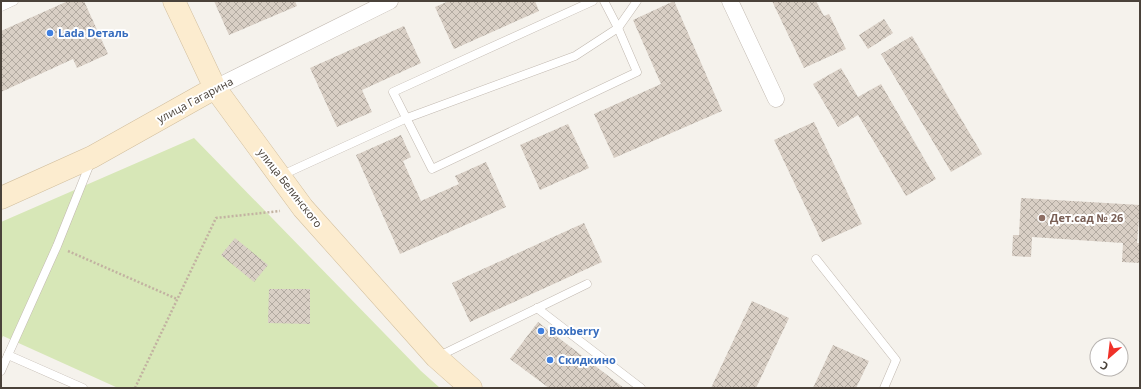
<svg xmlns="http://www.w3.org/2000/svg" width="1141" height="389" viewBox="0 0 1141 389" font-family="'Open Sans',sans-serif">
<defs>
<pattern id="building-cross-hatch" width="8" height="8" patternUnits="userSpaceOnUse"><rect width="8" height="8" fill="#d9cfc5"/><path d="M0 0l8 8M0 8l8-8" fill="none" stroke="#b2aaa1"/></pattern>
</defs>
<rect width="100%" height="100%" fill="#f5f2ec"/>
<polygon fill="#d7e7b7" points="194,138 421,371 440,388 118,388 3,336 1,340 1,222"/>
<g fill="url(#building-cross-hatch)">
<polygon points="68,1 84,1 108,54 77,68 73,59 1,92 1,31"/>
<polygon points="214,1 295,1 297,6 229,35"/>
<polygon points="449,1 535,1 539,11 454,49 435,7"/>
<polygon points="674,1 722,111 614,158 594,114 661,84 633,20"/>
<polygon points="772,1 816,1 824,16 829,14 846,49 804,68"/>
<polygon points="884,19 893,33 868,49 859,35"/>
<polygon points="404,26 421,63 362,90 372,112 337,127 310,68"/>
<polygon points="912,36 982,154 951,172 881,54"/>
<polygon points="841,68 858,97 881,84 936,179 906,196 858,115 838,127 813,84"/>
<polygon points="814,122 862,224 822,242 774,140"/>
<polygon points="568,124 589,168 540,190 520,145"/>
<polygon points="401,135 411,157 403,161 421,201 459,184 455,176 486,162 506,207 400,254 356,155"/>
<polygon points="1021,198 1140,205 1137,243 1140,243 1140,263 1122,262 1123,243 1032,237 1031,257 1012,256 1013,235 1019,235"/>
<polygon points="584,223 602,262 470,322 452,283"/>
<polygon points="235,238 268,265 254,282 221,255"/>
<polygon points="269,289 310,289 310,324 268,323"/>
<polygon points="752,301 789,318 756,388 711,388"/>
<polygon points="538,322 624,388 549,388 510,359"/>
<polygon points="833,345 869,361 856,388 813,388"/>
</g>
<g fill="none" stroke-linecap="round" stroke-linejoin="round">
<g stroke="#c1b8af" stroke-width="9">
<g id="lane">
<polyline points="593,1 393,92 432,169 637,72 618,28 604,1"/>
<polyline points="1,7 14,1"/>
<polyline points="280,176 407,118 575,56 618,28 637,1"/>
<polyline points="816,259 896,360 884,388"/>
<polyline points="537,308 641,388"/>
<polyline points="8,355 57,246 91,161"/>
<polyline points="437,357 587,284"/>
<polyline points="1,371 8,355 83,388"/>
</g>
</g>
<g stroke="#c1b8af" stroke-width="17">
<g id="street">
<polyline points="730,1 776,99"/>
<polyline points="215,88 390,1"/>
</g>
</g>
<g stroke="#d2bf9e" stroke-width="23">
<g id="secondary">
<polyline points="174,1 215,88 303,208 436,357 471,388"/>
<polyline points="1,198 92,157 215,88"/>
</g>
</g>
<g stroke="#c2b2a1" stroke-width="2.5" stroke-dasharray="2 2" stroke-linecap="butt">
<polyline points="68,251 177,299"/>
<polyline points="135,388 216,218 280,211"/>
</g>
<use href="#lane" stroke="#fff" stroke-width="8"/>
<use href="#street" stroke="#fff" stroke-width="16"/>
<use href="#secondary" stroke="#fceccf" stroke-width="22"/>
</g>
<g fill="#3f7fe0" stroke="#fff" stroke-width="1.5">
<circle cx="50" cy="33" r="4"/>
<circle cx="541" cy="331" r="4"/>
<circle cx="550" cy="360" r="4"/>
</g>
<circle fill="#8d6e63" stroke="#fff" stroke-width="1.5" cx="1042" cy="218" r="4"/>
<g text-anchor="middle" stroke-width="4" stroke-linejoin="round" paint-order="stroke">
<g font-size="11" font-weight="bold" fill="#366cbe" stroke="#fff" text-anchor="start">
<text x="58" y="37">Lada Dеталь</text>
<text x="549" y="335">Boxberry</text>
<text x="558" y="364">Скидкино</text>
</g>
<g font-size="11" fill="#4a423a" stroke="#fff">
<text transform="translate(195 100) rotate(-28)" y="4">улица Гагарина</text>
<text transform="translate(290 188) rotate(52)" y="4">улица Белинского</text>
</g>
<g font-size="11" font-weight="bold" fill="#785e54" stroke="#fff" text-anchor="start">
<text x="1050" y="222">Дет.сад № 26</text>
</g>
</g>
<rect width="1141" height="389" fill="none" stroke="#4a423a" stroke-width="4"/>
<g transform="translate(1109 357) rotate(208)"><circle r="19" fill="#ffffff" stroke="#b7b3b0"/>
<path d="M0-3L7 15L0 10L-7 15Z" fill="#f03129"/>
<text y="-6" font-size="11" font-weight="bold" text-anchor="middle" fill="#4a423a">С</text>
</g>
</svg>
